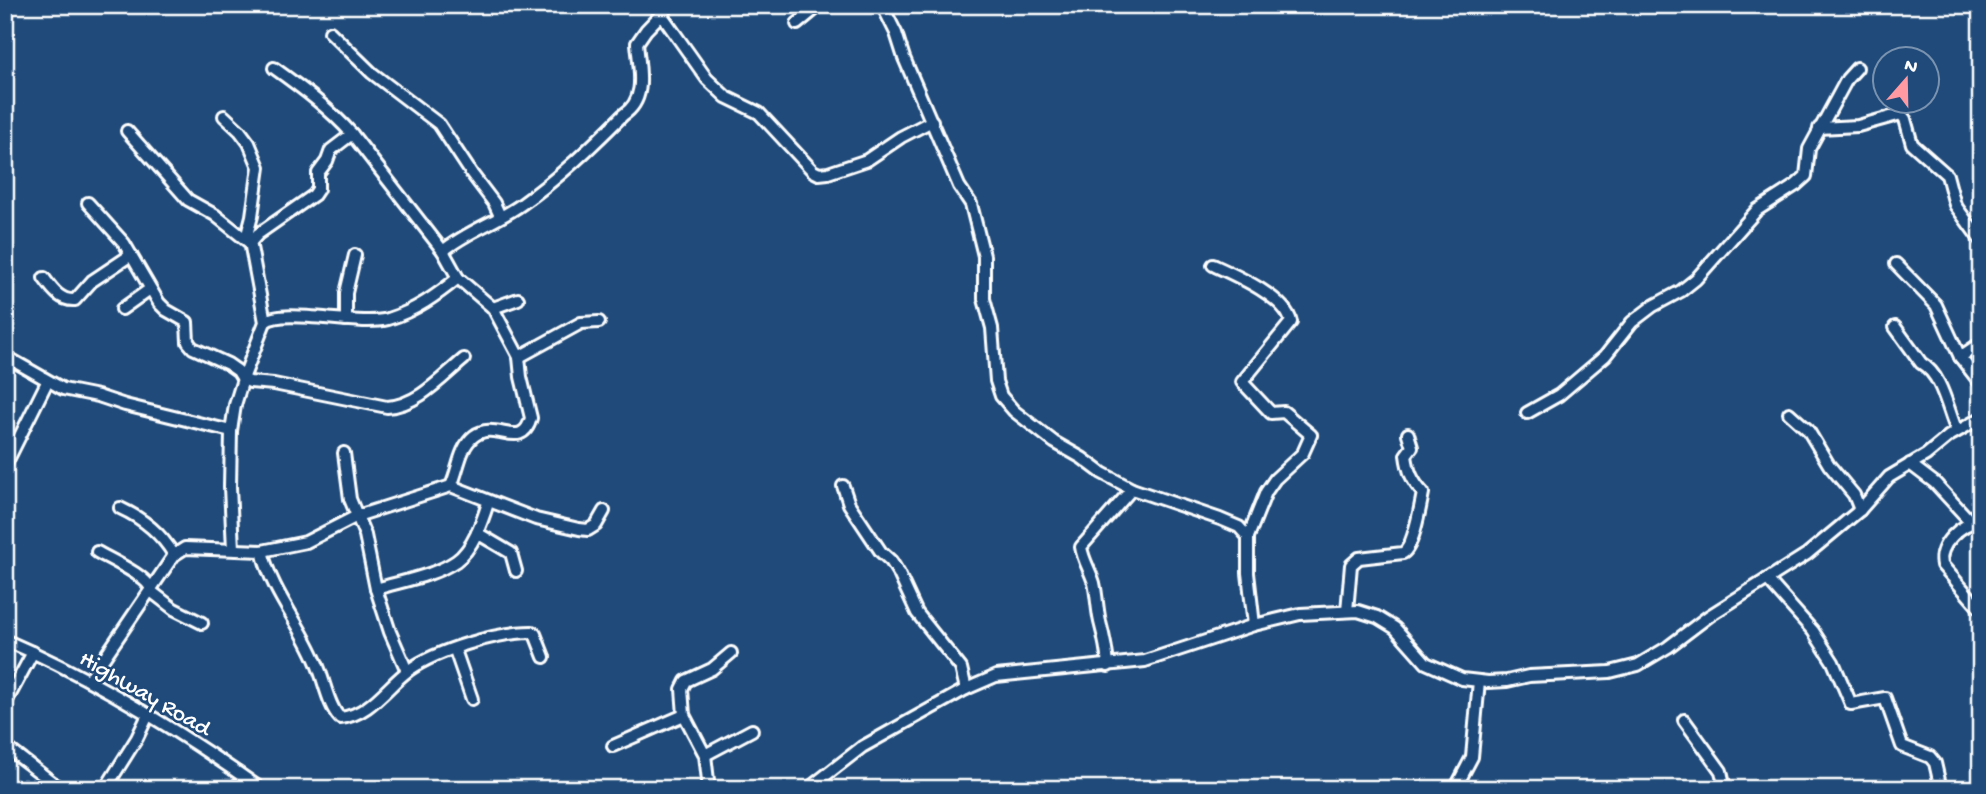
<svg xmlns="http://www.w3.org/2000/svg" width="1986" height="794" viewBox="0 0 1986 794" font-family="'Gochi Hand',sans-serif">
<rect width="100%" height="100%" fill="#1f4a7a"/>
<filter id="ink" filterUnits="userSpaceOnUse"><feTurbulence type="fractalNoise" baseFrequency=".0143" numOctaves="2"/><feDisplacementMap in="SourceGraphic" scale="14" xChannelSelector="R" yChannelSelector="G"/><feConvolveMatrix kernelMatrix="1 2 1 2 8 2 1 2 1" color-interpolation-filters="sRGB"/></filter>
<g filter="url(#ink)">
<g fill="none" stroke-linecap="round" stroke-linejoin="round">
<g stroke="#fff" stroke-width="16">
<g id="minor">
<polyline points="882,5 896,33 904,58 959,186 971,204 984,256 984,299 992,328 996,381 1001,396 1014,411 1054,442 1082,458 1102,473 1132,489 1220,519 1239,527 1248,537 1248,573 1254,625"/>
<polyline points="661,14 707,79 726,97 759,113 813,171 819,174 828,173 867,160 901,137 932,121"/>
<polyline points="797,24 820,5"/>
<polyline points="330,32 372,73 439,124 472,174 494,203 500,216"/>
<path d="M274,68C302,88 329,108 352,134L443,251L458,278L493,308L519,357L521,377L531,418C522,452 496,419 474,436C459,448 459,469 451,486"/>
<polyline points="224,116 240,131 249,143 259,167 252,216 248,231 265,322 243,379 235,405 231,431 230,487 233,549"/>
<polyline points="1819,128 1858,126 1901,114 1905,119 1912,144 1947,175 1955,205 1981,241"/>
<polyline points="127,131 188,200 215,215 250,243 258,234 314,195 318,189 318,173 327,161 331,150 352,134"/>
<path d="M88,203L124,243L159,303L166,310L187,322L188,342L193,348L228,364L238,371L243,379L250,382L274,384L387,407C418,405 441,378 464,359"/>
<path d="M443,251C467,231 497,222 522,204C559,178 591,147 623,115C648,99 639,68 637,43L646,30L670,5"/>
<polyline points="1896,264 1936,305 1960,357 1981,384"/>
<path d="M1213,265C1235,275 1286,297 1291,322L1242,382L1271,413L1284,412L1311,435L1303,453L1275,479L1266,492L1248,537"/>
<path d="M44,278C52,289 60,301 75,300L92,281L131,255"/>
<polyline points="493,308 518,299"/>
<polyline points="122,309 150,289"/>
<polyline points="346,320 346,293 355,255"/>
<path d="M265,322C282,307 360,327 388,319C415,311 437,295 458,278"/>
<path d="M1895,327L1921,363C1943,376 1947,409 1957,431"/>
<polyline points="5,356 63,389 98,396 125,405 231,431"/>
<polyline points="519,357 581,323 599,322"/>
<polyline points="1960,357 1981,343"/>
<polyline points="1527,413 1559,395 1605,356 1632,322 1653,306 1681,291 1696,279 1757,210 1796,185 1806,176 1809,149 1847,79 1857,68"/>
<polyline points="1789,413 1808,430 1829,465 1854,495 1860,510"/>
<polyline points="344,453 350,499 365,535 376,589 390,632 407,671"/>
<polyline points="1910,464 1935,483 1970,521"/>
<polyline points="5,466 47,382"/>
<polyline points="843,486 849,504 881,552 891,561 899,574 917,613 961,668 966,689"/>
<path d="M120,508C142,518 161,533 174,555"/>
<path d="M1981,521C1962,522 1937,545 1942,565L1981,610"/>
<polyline points="477,533 511,553 516,571"/>
<path d="M262,551C273,596 304,627 319,669C325,684 329,707 340,718C370,715 387,686 409,670C437,650 498,632 532,632L535,634L544,657"/>
<path d="M97,552C111,560 150,577 152,592L174,609L202,623"/>
<polyline points="1767,579 1813,631 1833,662 1851,704 1885,698 1902,746 1930,757 1935,763 1941,789"/>
<path d="M376,589C402,581 434,576 456,561C473,549 482,522 488,503"/>
<path d="M1347,611L1351,565L1359,558L1403,553C1414,546 1420,507 1423,493C1412,481 1408,471 1406,455L1412,447L1408,434"/>
<path d="M5,640C96,679 181,732 261,789"/>
<polyline points="455,650 472,699"/>
<path d="M1108,666C1107,650 1104,637 1100,622C1097,609 1097,596 1094,583C1090,570 1083,560 1081,547L1132,489"/>
<polyline points="89,680 174,555 185,548 262,551 306,542 357,516 451,486 536,519 579,529 588,530 596,525 604,511"/>
<polyline points="5,704 33,652"/>
<polyline points="1684,720 1721,771 1725,789"/>
<polyline points="5,746 61,789"/>
<polyline points="613,746 684,715"/>
<polyline points="705,755 752,730"/>
<polyline points="105,789 137,738 148,715"/>
<polyline points="709,789 705,755 684,715 682,689 686,681 712,669 731,653"/>
<polyline points="808,789 862,747 966,689 996,676 1145,661 1254,625 1300,614 1358,611 1377,617 1395,628 1426,663 1462,679 1488,682 1507,681 1529,676 1610,672 1638,665 1668,647 1709,616 1807,554 1860,510 1889,477 1926,455 1949,436 1981,418"/>
<polyline points="1455,789 1472,757 1479,681"/>
</g>
</g>
<use href="#minor" stroke="#1f4a7a" stroke-width="10"/>
</g>
</g>
<g text-anchor="middle" stroke-width="5" stroke-linejoin="round" paint-order="stroke">
<g font-size="24" fill="#fff" stroke="#1f4a7a">
<text transform="translate(146 692) rotate(30)" y="8">Highway Road</text>
</g>
</g>
<rect width="1986" height="794" fill="none" stroke="#1f4a7a" stroke-width="28"/>
<rect x="14" y="14" width="1958" height="766" fill="none" stroke="#fff" stroke-width="2.5" filter="url(#ink)"/>
<g transform="translate(1906 80) rotate(20)"><circle r="33" fill="#1f4a7a" stroke="#7992af" stroke-width="2"/>
<path d="M0-5L12 26L0 18L-12 26Z" fill="#ff9aa2"/>
<text y="-10" font-size="19" font-weight="bold" text-anchor="middle" fill="#ffffff">N</text>
</g>
</svg>
